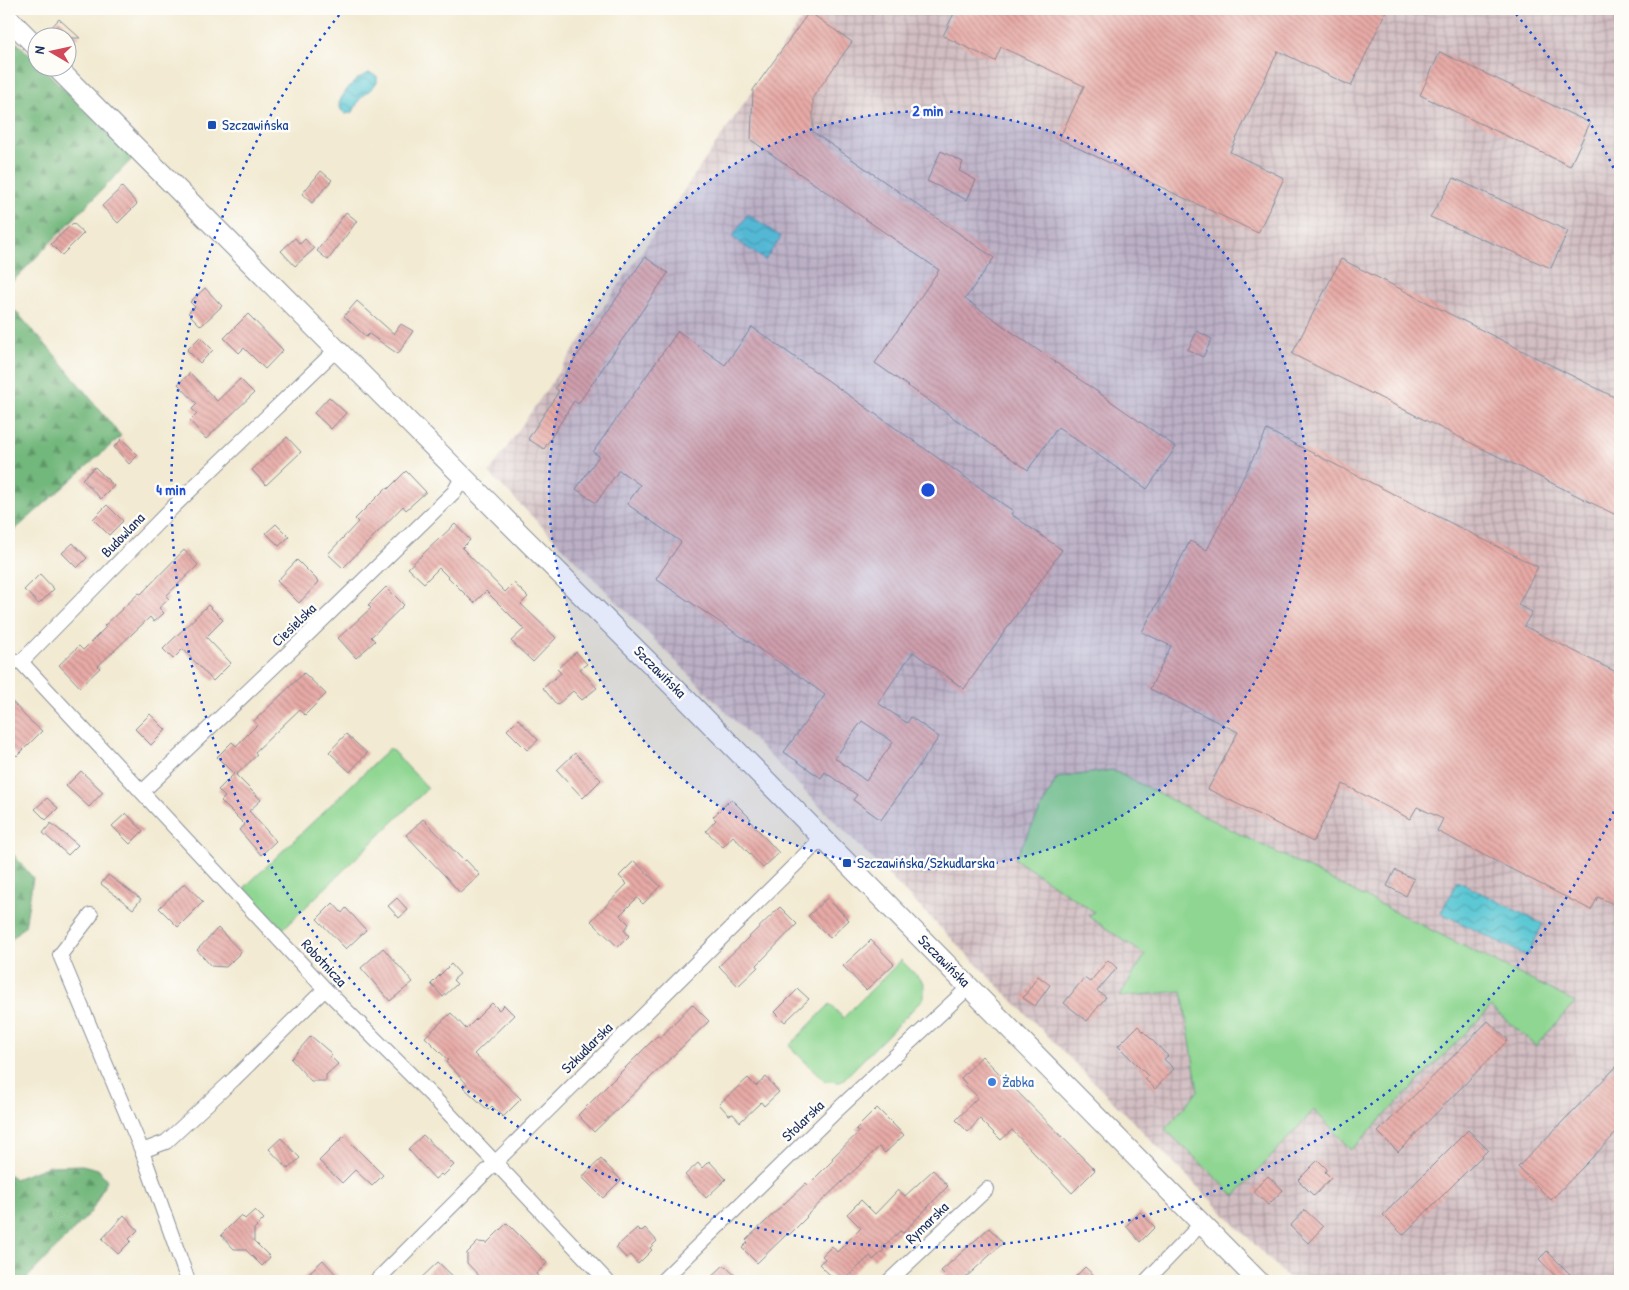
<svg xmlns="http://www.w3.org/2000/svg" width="1629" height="1290" viewBox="0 0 1629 1290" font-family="'Patrick Hand',sans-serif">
<defs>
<pattern id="industrial-grid" width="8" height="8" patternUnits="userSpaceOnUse" patternTransform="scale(1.25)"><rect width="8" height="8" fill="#d2bec2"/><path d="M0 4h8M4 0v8" fill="none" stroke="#aa9ba1"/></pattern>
<pattern id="forest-firs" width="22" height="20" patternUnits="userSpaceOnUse" patternTransform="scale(1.25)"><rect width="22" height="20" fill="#72b77b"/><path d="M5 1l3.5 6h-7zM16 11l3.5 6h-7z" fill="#5d9568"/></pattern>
<pattern id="water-waves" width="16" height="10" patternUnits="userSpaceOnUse" patternTransform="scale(1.25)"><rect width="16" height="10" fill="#5cc8d4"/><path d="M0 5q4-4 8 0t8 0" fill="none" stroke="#4ba3af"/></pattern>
<pattern id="building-back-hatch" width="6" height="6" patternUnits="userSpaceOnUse" patternTransform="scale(1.25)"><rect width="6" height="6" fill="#e8aaa6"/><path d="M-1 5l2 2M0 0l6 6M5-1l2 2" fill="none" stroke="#bb8b8a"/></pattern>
</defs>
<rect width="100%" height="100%" fill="#fdfcf7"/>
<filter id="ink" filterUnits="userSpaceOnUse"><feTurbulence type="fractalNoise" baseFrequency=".02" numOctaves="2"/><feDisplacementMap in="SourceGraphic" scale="10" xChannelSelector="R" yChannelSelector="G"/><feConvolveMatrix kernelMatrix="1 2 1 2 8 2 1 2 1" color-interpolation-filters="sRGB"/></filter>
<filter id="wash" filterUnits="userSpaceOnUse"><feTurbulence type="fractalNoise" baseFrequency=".0096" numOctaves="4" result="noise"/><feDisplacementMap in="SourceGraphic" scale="20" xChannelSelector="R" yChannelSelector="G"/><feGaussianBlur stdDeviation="1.12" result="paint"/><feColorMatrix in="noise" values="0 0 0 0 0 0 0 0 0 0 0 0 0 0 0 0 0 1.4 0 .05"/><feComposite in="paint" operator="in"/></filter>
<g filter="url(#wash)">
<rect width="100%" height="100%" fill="#f2ead2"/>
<polygon fill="url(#industrial-grid)" points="809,9 1620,9 1620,1281 1291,1281 489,473"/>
<g fill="#8ed691" stroke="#548278">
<polygon points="390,748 428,788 283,929 244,888"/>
<polygon points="1112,770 1575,1002 1536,1046 1491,1007 1351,1150 1314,1110 1235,1196 1165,1129 1198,1091 1182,991 1119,997 1145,955 1088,916 1094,912 1015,859 1057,778"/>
<polygon points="901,960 924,983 924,998 841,1082 825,1081 789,1046 830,1004 843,1018"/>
</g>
<g fill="url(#forest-firs)" stroke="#46736c">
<polygon points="9,35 37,62 38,68 43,68 133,158 9,285"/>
<polygon points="9,304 54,354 121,436 9,535"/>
<polygon points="9,849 33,878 25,926 9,942"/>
<polygon points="82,1165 98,1169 107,1180 91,1212 26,1279 28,1281 9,1281 9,1174 15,1179 49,1166"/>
</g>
<g fill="url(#water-waves)" stroke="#3c7c99">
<path d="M369,73L377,76V83L359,100L353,112L346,114L341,110L339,102C348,87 353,80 369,73Z"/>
<polygon points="748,214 781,237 765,260 732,237"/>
<polygon points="1457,881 1543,924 1527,956 1441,913"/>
</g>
<g id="blocks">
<g fill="url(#building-back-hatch)" fill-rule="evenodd">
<polygon points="956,9 1387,9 1351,86 1278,51 1230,152 1284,178 1258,233 1059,139 1084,86 1001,47 995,61 943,36"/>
<polygon points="809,12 852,42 813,97 813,132 994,258 965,299 1176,447 1147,489 1058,427 1028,470 875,363 939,270 751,140 753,90"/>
<polygon points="59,19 80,38 57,38 49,30"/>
<polygon points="1440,52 1590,123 1570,166 1420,95"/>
<polygon points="941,151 963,162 959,171 976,180 967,200 927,181"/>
<polygon points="321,171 332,180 312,203 302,194"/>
<polygon points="1454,178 1568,231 1551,268 1430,217"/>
<polygon points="122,187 137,204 118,223 102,206"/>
<polygon points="346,212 357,221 328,260 317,251"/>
<polygon points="73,223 84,233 62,255 51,244"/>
<polygon points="295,238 300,244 305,239 314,249 295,266 281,251"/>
<polygon points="645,257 668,273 578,404 574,401 544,449 528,439 559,391 555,388"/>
<polygon points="1341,259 1620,400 1620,517 1292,354"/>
<polygon points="205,288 222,306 201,326 188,313 195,307 190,302"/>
<polygon points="357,301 394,334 401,324 413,331 398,354 369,334 366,337 344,316"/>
<polygon points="248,314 283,350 265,369 244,348 239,353 224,338"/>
<path d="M752,327L1013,511L1011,514L1062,550L964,689L913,652L878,703L907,723L911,717L939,737L881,820L853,800L857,795L825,772L821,778L784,752L825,695L802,678L656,579L681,542L627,504L640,485L619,470L596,503L576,489L599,456L593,452L678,331L725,365ZM862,721L893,742L866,781L835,758Z"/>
<polygon points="1197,331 1212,339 1203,357 1188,350"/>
<polygon points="200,337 213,350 200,363 187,350"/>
<polygon points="190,373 217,401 240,379 254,393 206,439 190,421 197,414 192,409 197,404 178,384"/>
<polygon points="329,397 346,413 331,429 314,413"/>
<polygon points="1267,430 1538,567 1518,605 1532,612 1524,626 1620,674 1620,907 1598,897 1591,910 1437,831 1443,819 1417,807 1410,819 1343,784 1313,842 1208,789 1238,732 1150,689 1171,646 1142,632 1190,541 1207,550"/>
<polygon points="287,437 301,452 266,485 252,470"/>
<polygon points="122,439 138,455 129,464 114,447"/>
<polygon points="95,467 114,486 101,499 82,479"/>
<polygon points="406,471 426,492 406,510 403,506 343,568 328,554 358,522 355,519 386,488 388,489"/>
<polygon points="107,505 123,521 109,535 93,519"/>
<polygon points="276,524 289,537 279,546 266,533"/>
<polygon points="455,524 470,540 462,548 505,592 514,583 528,597 521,604 556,638 533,662 511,641 524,629 486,591 474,603 439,568 424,583 408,568"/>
<polygon points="73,543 87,558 77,568 62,553"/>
<polygon points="184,550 198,565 166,596 169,599 159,608 164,613 154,622 150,617 98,666 100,668 80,687 59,665 79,646 83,650 106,627 104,626 139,593 141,594"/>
<polygon points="297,560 319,582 299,603 277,581"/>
<polygon points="40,574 54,589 39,604 24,590"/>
<polygon points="386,587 404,605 371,637 375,641 356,658 338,638 371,608 368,605"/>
<polygon points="208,605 223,620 206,637 231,663 213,681 183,649 173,659 163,649"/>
<polygon points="576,652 587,664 580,669 597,688 582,700 573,691 557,705 543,688 561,673 557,669"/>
<polygon points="304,673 326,694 305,715 299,710 255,752 257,755 236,775 261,800 249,811 276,841 261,855 239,830 245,825 221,801 225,797 218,790 234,774 217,757 232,742 236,746 257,725 254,721"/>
<polygon points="9,698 25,716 42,731 17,756 9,748"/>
<polygon points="150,714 166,730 151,745 135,729"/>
<polygon points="518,719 538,740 527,750 507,730"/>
<polygon points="346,734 367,753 350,772 329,752"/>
<polygon points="575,753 601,780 583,798 557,770"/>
<polygon points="81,771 103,792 89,807 66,786"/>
<polygon points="47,798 58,808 46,820 35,809"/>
<polygon points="731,799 751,819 749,820 779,853 763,868 733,836 723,847 706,831 716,820 713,817"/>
<polygon points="126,813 143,831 130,844 112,826"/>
<polygon points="423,819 464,861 466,860 480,875 460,893 446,877 406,835"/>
<polygon points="51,823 78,845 68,855 43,833"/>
<polygon points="634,861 660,886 643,904 637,898 620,915 629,924 624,930 629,936 618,947 591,921 627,884 619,876"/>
<polygon points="1395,870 1414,879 1406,896 1387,886"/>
<polygon points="108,875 141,899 133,909 101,884"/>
<polygon points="185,883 203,902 178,927 159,908"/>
<polygon points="397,898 408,910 399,918 388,906"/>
<polygon points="827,898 849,920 830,938 808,916"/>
<polygon points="333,903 342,913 346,908 366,930 346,949 317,919"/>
<polygon points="780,907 797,924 757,965 758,967 738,986 719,966"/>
<polygon points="218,928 241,952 226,967 211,966 197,950"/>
<polygon points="871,940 894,964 866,990 843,966"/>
<polygon points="383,948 413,982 390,1001 361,968"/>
<polygon points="1108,960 1117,968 1097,991 1106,997 1087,1021 1064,1003 1084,978 1090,982"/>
<polygon points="451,964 460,974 453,980 457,984 443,997 431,984"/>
<polygon points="1038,976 1050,985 1035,1006 1023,998"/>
<polygon points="798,989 809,999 785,1022 775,1012"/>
<polygon points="492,1003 499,1010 504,1005 514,1015 474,1054 521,1099 503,1117 492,1106 488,1110 463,1087 467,1084 446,1062 448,1060 425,1037 451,1013 466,1029"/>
<polygon points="692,1004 709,1021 594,1132 578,1115 657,1036 660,1038"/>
<polygon points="1488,1021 1508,1040 1398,1152 1378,1132"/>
<polygon points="1138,1026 1168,1056 1164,1059 1174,1069 1155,1089 1145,1079 1148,1076 1118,1046"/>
<polygon points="311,1036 332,1054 330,1056 338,1064 326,1075 326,1081 311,1081 291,1059"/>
<polygon points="982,1056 1095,1170 1072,1193 1012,1130 1001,1140 980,1119 968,1132 956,1120 978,1097 965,1085 966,1084 961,1078"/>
<polygon points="1620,1063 1620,1129 1551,1200 1518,1167"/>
<polygon points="766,1077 779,1092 764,1106 761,1102 740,1122 733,1114 729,1115 719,1104 748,1078 756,1086"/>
<polygon points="877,1108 904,1135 885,1153 879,1147 806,1216 807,1217 789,1235 787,1234 757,1263 742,1248 748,1242 746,1240 806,1183 808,1185 833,1160 832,1158 859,1132 856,1129"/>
<polygon points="1468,1130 1488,1150 1403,1235 1383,1215"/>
<polygon points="423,1135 454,1165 443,1176 441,1174 435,1179 408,1149"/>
<polygon points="344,1136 383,1175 372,1186 355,1170 342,1183 319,1161"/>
<polygon points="281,1138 300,1158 288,1169 269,1149"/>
<polygon points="601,1159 621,1180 603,1198 582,1177"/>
<polygon points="1318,1160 1327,1169 1325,1172 1331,1178 1314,1196 1298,1180"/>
<polygon points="709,1161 726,1179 706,1198 685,1175 698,1163 702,1168"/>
<polygon points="933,1170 948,1186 903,1233 900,1231 882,1248 884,1250 873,1260 870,1256 843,1281 836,1281 819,1264 825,1259 822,1256 832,1246 837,1252 861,1228 847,1214 861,1200 875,1214 898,1190 905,1196"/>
<polygon points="1268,1176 1283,1190 1268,1205 1253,1191"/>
<polygon points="255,1210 264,1219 254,1229 254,1241 270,1257 262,1266 245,1249 234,1249 221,1235 241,1215 245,1219"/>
<polygon points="1305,1210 1323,1227 1308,1243 1290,1226"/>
<polygon points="1140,1212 1155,1227 1140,1242 1126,1226"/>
<polygon points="124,1215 138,1230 129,1239 131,1241 118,1254 102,1239"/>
<polygon points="507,1223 547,1263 536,1274 543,1281 484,1281 467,1263 467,1253 478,1242 487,1243"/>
<polygon points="637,1228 641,1232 645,1228 657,1241 650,1248 652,1250 638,1264 630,1255 626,1258 616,1247"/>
<polygon points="989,1228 1003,1243 962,1281 951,1281 941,1271"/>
<polygon points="1547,1251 1570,1274 1563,1281 1560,1281 1539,1259"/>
<polygon points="323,1260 342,1281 300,1281"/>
<polygon points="438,1262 458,1281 418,1281"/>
<polygon points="724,1265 741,1281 707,1281"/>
<polygon points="1085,1267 1100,1281 1071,1281"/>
</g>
</g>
</g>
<g filter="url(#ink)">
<use href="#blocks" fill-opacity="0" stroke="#868c98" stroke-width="1"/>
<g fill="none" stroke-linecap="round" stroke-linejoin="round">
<g stroke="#868c98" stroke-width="16">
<g id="street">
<polyline points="9,659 21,662"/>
<polyline points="21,662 325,989 436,1100 607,1281"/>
<polyline points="21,662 173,507 337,349"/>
<polyline points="142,792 304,638 454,492 463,476"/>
<polyline points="91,915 60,955 142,1151"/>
<polyline points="188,1281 142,1151 166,1142 234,1079 325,989"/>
<polyline points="376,1281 822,838"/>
<polyline points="662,1281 833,1114 969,987"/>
<polyline points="889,1281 987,1189"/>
<polyline points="1146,1281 1201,1224"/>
</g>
</g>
<g stroke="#868c98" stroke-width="22">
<g id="secondary">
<polyline points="9,19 38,48"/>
<polyline points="57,68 510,524 685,698 1258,1281"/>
</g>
</g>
<use href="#street" stroke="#fff" stroke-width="14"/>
<use href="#secondary" stroke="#fff" stroke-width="20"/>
</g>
</g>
<circle cx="928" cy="490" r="379" fill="#1d4ed8" fill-opacity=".12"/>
<g fill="none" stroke="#1d4ed8" stroke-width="2.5" stroke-dasharray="2.5 5">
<circle cx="928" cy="490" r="379"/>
<path d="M1620 798A757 757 0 1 1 340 14M1516 14A757 757 0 0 1 1620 182"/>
</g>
<g fill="#1a4fb4" stroke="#fdfcf7" stroke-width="2">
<rect x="207" y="120" width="10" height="10" rx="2.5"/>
<rect x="842" y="858" width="10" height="10" rx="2.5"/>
</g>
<circle fill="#3f7fe0" stroke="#fdfcf7" stroke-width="2" cx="992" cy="1082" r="5"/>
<g text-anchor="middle" stroke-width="5" stroke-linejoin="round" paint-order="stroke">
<g font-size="15" fill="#164399" stroke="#fdfcf7" text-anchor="start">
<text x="222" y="130">Szczawińska</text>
<text x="857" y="868">Szczawińska/Szkudlarska</text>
</g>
<g font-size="15" fill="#1b2f5e" stroke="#fdfcf7">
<text transform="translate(123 535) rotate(-46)" y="5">Budowlana</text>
<text transform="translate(294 625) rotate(-44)" y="5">Ciesielska</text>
<text transform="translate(660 672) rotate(45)" y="5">Szczawińska</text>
<text transform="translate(944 961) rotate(45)" y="5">Szczawińska</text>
<text transform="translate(324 963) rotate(47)" y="5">Robotnicza</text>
<text transform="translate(587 1048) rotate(-45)" y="5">Szkudlarska</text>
<text transform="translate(803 1121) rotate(-44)" y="5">Stolarska</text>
<text transform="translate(927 1223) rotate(-44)" y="5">Rymarska</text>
</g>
<g font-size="15" fill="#366cbe" stroke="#fdfcf7" text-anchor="start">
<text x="1002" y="1087">Żabka</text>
</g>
</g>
<circle cx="928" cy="490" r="8" fill="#1d4ed8" stroke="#fdfcf7" stroke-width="2.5"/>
<g font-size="15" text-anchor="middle" font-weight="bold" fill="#1d4ed8" stroke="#fdfcf7" stroke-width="5" stroke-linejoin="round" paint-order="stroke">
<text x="928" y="116">2 min</text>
<text x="171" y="495">4 min</text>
</g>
<rect width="1629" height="1290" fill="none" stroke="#fdfcf7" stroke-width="30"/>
<g transform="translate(52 52) rotate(279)"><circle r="24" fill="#fdfcf7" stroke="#a3aaba"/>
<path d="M0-4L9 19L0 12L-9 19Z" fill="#d1495b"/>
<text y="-8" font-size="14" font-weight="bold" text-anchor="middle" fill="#1b2f5e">N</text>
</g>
</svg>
